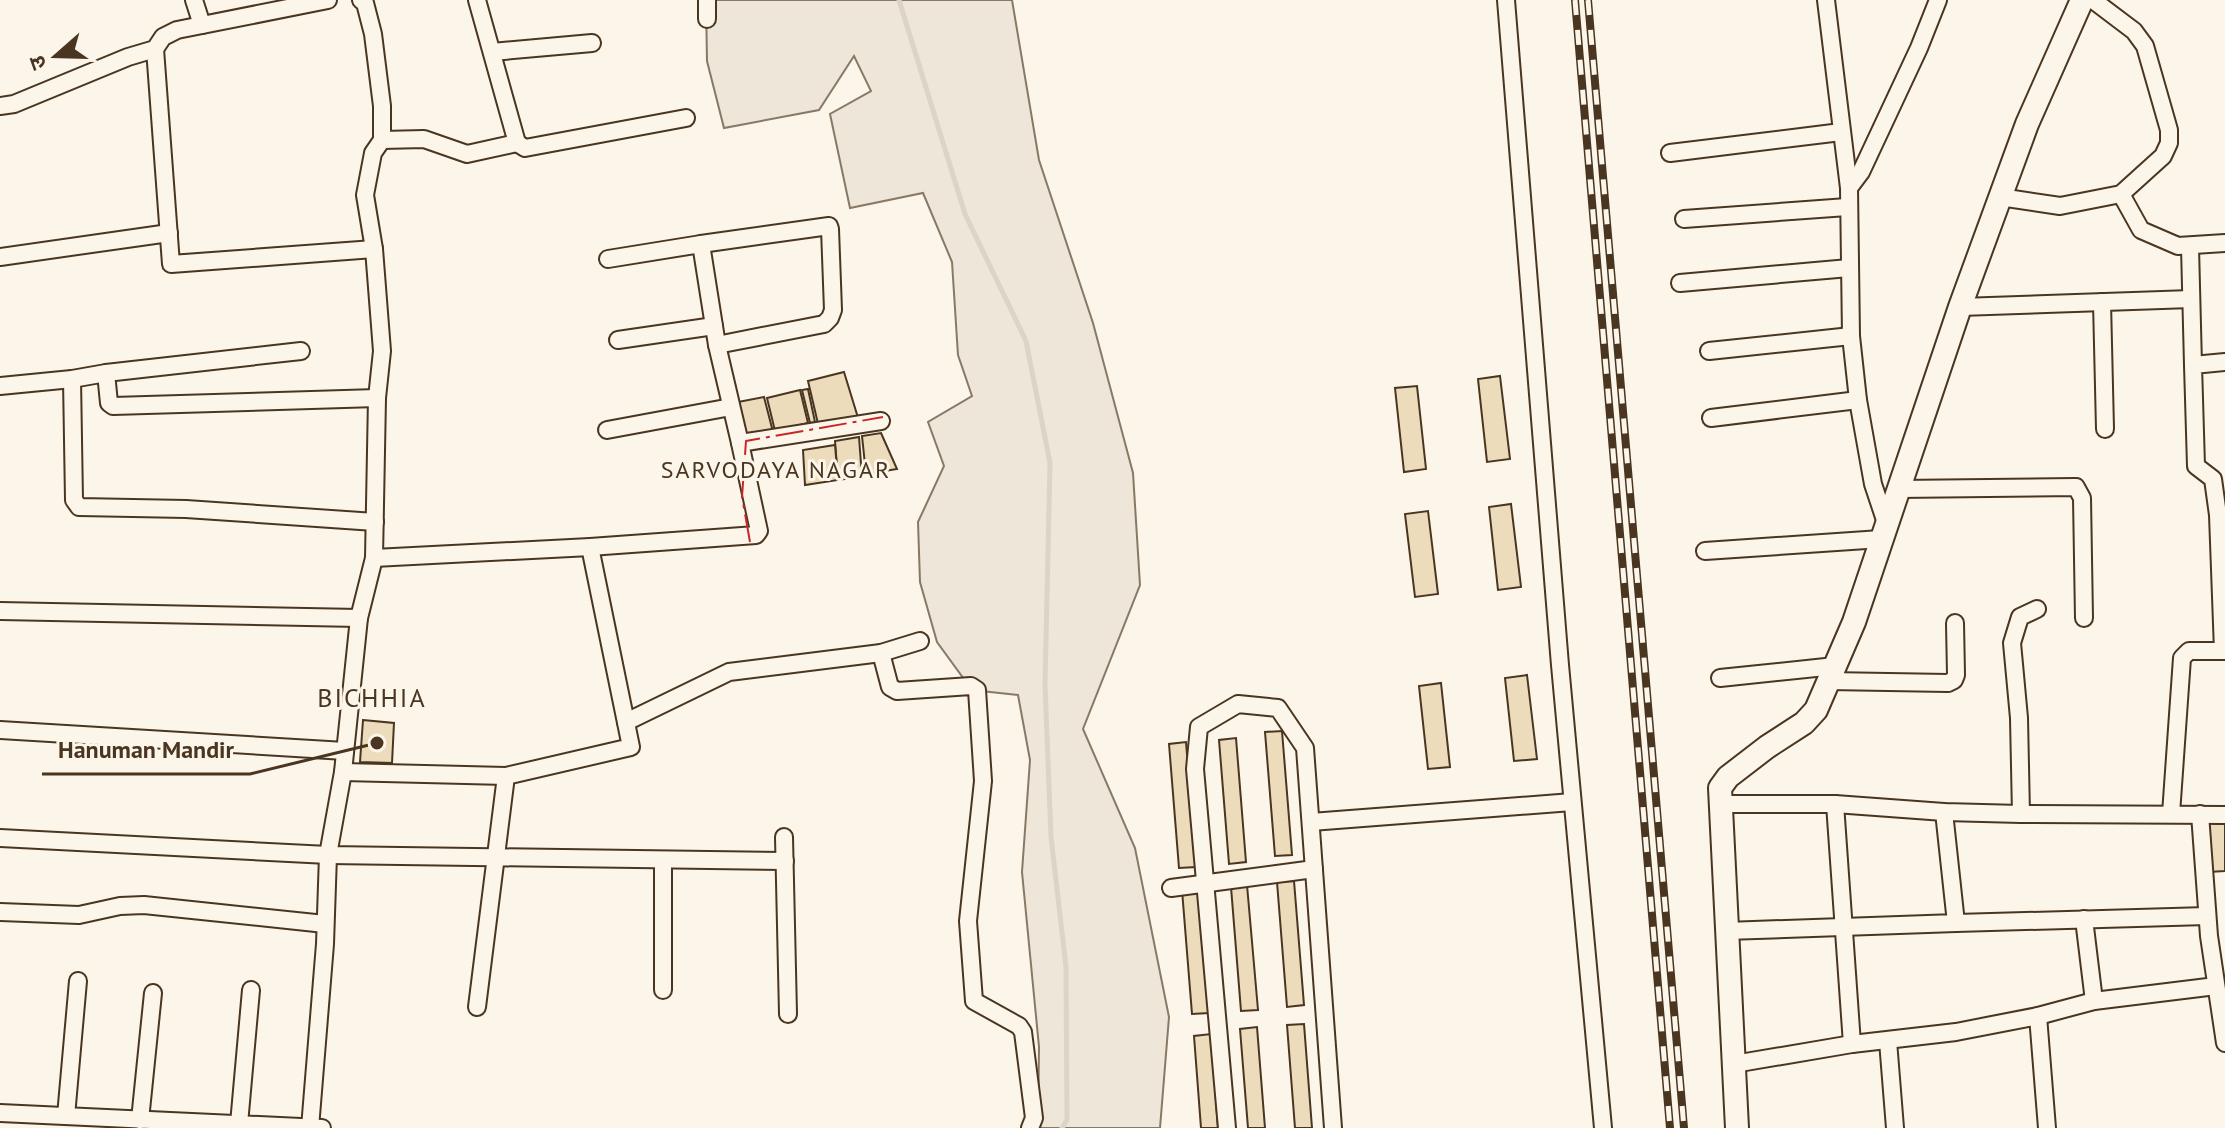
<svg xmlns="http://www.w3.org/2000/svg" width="2225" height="1128" viewBox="0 0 2225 1128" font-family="'PT Sans','Noto Sans Devanagari',sans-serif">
<rect width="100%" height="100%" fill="#fbf6e9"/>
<polygon fill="#ede6d9" stroke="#887966" stroke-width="2" points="708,0 1012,0 1039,160 1093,323 1133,473 1140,585 1083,729 1135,848 1169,1017 1160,1128 1038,1128 1039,1047 1022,872 1030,760 1018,695 972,690 937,642 920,582 918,522 944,466 928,422 972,396 958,355 952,262 923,193 850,208 830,114 871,91 854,56 819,110 724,128 707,61 706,1"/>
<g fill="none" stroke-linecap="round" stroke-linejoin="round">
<polyline stroke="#dcd4c6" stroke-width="5" points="899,0 965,214 1026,341 1050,463 1045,685 1051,837 1066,967 1067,1120 1062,1128"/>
</g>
<g fill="#ecdcbc" stroke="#4a3520" stroke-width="2">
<polygon points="844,372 859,421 819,428 808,381"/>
<polygon points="1500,376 1510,459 1487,462 1478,379"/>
<polygon points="1417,386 1426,469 1404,472 1395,388"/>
<polygon points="808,389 815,422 810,423 802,390"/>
<polygon points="800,390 808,423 775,431 767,398"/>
<polygon points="764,397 773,432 746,437 738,402"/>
<polygon points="881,433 897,469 866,474 862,436"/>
<polygon points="859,437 862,477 838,480 835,441"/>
<polygon points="835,445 838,480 805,485 803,450"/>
<polygon points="1511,504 1521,587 1498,590 1489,507"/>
<polygon points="1428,511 1438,594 1415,597 1405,514"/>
<polygon points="1527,675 1537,759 1514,761 1505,678"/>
<polygon points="1441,683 1450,767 1428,769 1419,686"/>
<polygon points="363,720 394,723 392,763 360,762"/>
<polygon points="1282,731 1292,855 1275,856 1265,732"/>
<polygon points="1236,738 1246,862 1229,864 1219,740"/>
<polygon points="1186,742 1196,867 1179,868 1169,744"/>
<polygon points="2204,823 2225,824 2225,871 2209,872"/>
<polygon points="1294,881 1304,1005 1287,1007 1277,882"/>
<polygon points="1247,885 1258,1010 1241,1011 1231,887"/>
<polygon points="1199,889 1209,1013 1192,1014 1182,890"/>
<polygon points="1304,1024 1312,1128 1295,1128 1287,1025"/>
<polygon points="1257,1027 1265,1128 1248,1128 1240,1029"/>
<polygon points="1211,1034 1218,1128 1201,1128 1194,1036"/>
</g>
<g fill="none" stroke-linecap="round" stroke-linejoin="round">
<g stroke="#4a3520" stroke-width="20">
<g id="street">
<polyline points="194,0 202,25"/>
<polyline points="707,0 707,19"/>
<polyline points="1506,0 1560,665 1603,1128"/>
<polyline points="1826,0 1849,188 1851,336 1858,400 1873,484 1886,523"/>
<polyline points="155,49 171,264 374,249"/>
<polyline points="492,52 592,43"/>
<polyline points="0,106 14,104 128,57 155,49 163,37 177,30 328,0"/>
<polyline points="382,140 424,139 467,154 517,143 477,0"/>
<polyline points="517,143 525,148 686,118"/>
<polyline points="1670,153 1841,132"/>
<polyline points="1849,188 1861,172 1919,48 1938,0"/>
<polyline points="2121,194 2141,230 2178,246 2225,243"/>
<polyline points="2000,197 2060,206 2121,194 2163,156 2169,143 2169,130 2145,46 2134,31 2093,0"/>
<polyline points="1684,219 1847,207"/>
<polyline points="701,244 829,226 830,229 833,310 830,318 824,324 717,345"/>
<polyline points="2190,247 2193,365"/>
<polyline points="0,257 169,233"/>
<polyline points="608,259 701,244 717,345 740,443"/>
<polyline points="1680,283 1849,268"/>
<polyline points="2102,302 2105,429"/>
<polyline points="1960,307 2191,299"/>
<polyline points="618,340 714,326"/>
<polyline points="1709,351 1851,336"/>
<polyline points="106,373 301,351"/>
<polyline points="72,379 74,500 79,507 186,509 375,522"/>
<polyline points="0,386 72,379 106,373 109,403 113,406 377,398"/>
<polyline points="1711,418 1858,400"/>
<polyline points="607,430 731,407"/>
<polyline points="1898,489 2076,487 2082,498 2084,618"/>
<polyline points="1705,551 1881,539"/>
<polyline points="374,558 590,547 756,535 759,531 740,443 881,421"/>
<polyline points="0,611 359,618"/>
<polyline points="2223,651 2218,515 2213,479 2196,466 2193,365 2225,362"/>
<polyline points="881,653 890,687 897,691 971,686 977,690 983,781 968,921 974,1001 1019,1026 1023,1032 1034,1118 1030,1128"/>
<polyline points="1720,678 1835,666"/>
<polyline points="1828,681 1948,683 1954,680 1956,675 1955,623"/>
<polyline points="626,722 729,672 881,653 920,641"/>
<polyline points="0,730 345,751"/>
<polyline points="343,772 506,776"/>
<polyline points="1720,804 1835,804 1944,812 2021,814 2225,815"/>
<polyline points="1835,804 1852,1044"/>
<polyline points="2021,814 2019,718 2012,643 2020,617 2037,609"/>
<polyline points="2171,814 2182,658 2189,651 2225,651"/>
<polyline points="2200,814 2209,936 2225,1043"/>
<polyline points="1311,822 1572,802"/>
<polyline points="784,837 788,1014"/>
<polyline points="0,838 328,855 785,861"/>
<polyline points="1171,888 1314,869"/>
<polyline points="0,912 79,915 120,906 144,905 325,924"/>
<polyline points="2084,919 2094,1001"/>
<polyline points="1956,923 2207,916"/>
<polyline points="1726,931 1956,923 1944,812"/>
<polyline points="663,990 663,861"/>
<polyline points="477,1007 506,776 631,747 590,547"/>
<polyline points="2038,1016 2047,1128"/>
<polyline points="1888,1041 1895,1128"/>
<polyline points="1734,1064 1852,1044 1956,1032 2038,1016 2094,1001 2216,986"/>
<polyline points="0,1113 322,1128"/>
<polyline points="66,1116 78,981"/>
<polyline points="140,1120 153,993"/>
<polyline points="239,1124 251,990"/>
<polyline points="310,1128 325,944 328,855 343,772 359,618 374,558 377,398 382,351 374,249 365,195 373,153 382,140 382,106 373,34 365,3 361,0"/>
<polyline points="1227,1128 1195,769 1199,727 1238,704 1278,708 1305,748 1333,1128"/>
</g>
</g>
<g stroke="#4a3520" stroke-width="26">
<polyline id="secondary" points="1737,1128 1720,788 1728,777 1767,747 1804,723 1816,710 1854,622 1960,307 2027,124 2082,0"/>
</g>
<use href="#street" stroke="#fbf6e9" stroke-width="16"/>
<use href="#secondary" stroke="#fbf6e9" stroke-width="22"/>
<g stroke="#4a3520" stroke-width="8">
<g id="rail">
<polyline points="1575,0 1670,1128"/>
<polyline points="1588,0 1684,1128"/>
</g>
</g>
<use href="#rail" stroke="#fbf6e9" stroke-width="5" stroke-dasharray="15" stroke-linecap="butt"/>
<polyline stroke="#c62828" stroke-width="2" stroke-dasharray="28 6 4 6" stroke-linecap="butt" points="750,542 742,497 746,441 883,417"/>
</g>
<g text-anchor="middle" stroke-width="6" stroke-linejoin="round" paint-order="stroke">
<g font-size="24" letter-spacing="2" fill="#4a3520" stroke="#fbf6e9">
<text x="776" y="478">SARVODAYA NAGAR</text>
</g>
<g font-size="26" letter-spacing="2" fill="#4a3520" stroke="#fbf6e9">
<text x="372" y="707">BICHHIA</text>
</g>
</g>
<path fill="none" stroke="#4a3520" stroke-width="3" d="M377 743L250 774H42"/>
<circle fill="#4a3520" stroke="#fbf6e9" stroke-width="3" cx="377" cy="743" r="8"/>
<g font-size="24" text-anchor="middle" font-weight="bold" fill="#4a3520" stroke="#fbf6e9" stroke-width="6" stroke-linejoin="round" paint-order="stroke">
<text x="146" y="758">Hanuman Mandir</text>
</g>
<g transform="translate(56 56) rotate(250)" stroke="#fbf6e9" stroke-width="6" paint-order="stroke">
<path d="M0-6L14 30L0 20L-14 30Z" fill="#4a3520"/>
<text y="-12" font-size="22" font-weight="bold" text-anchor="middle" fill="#4a3520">उ</text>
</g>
</svg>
